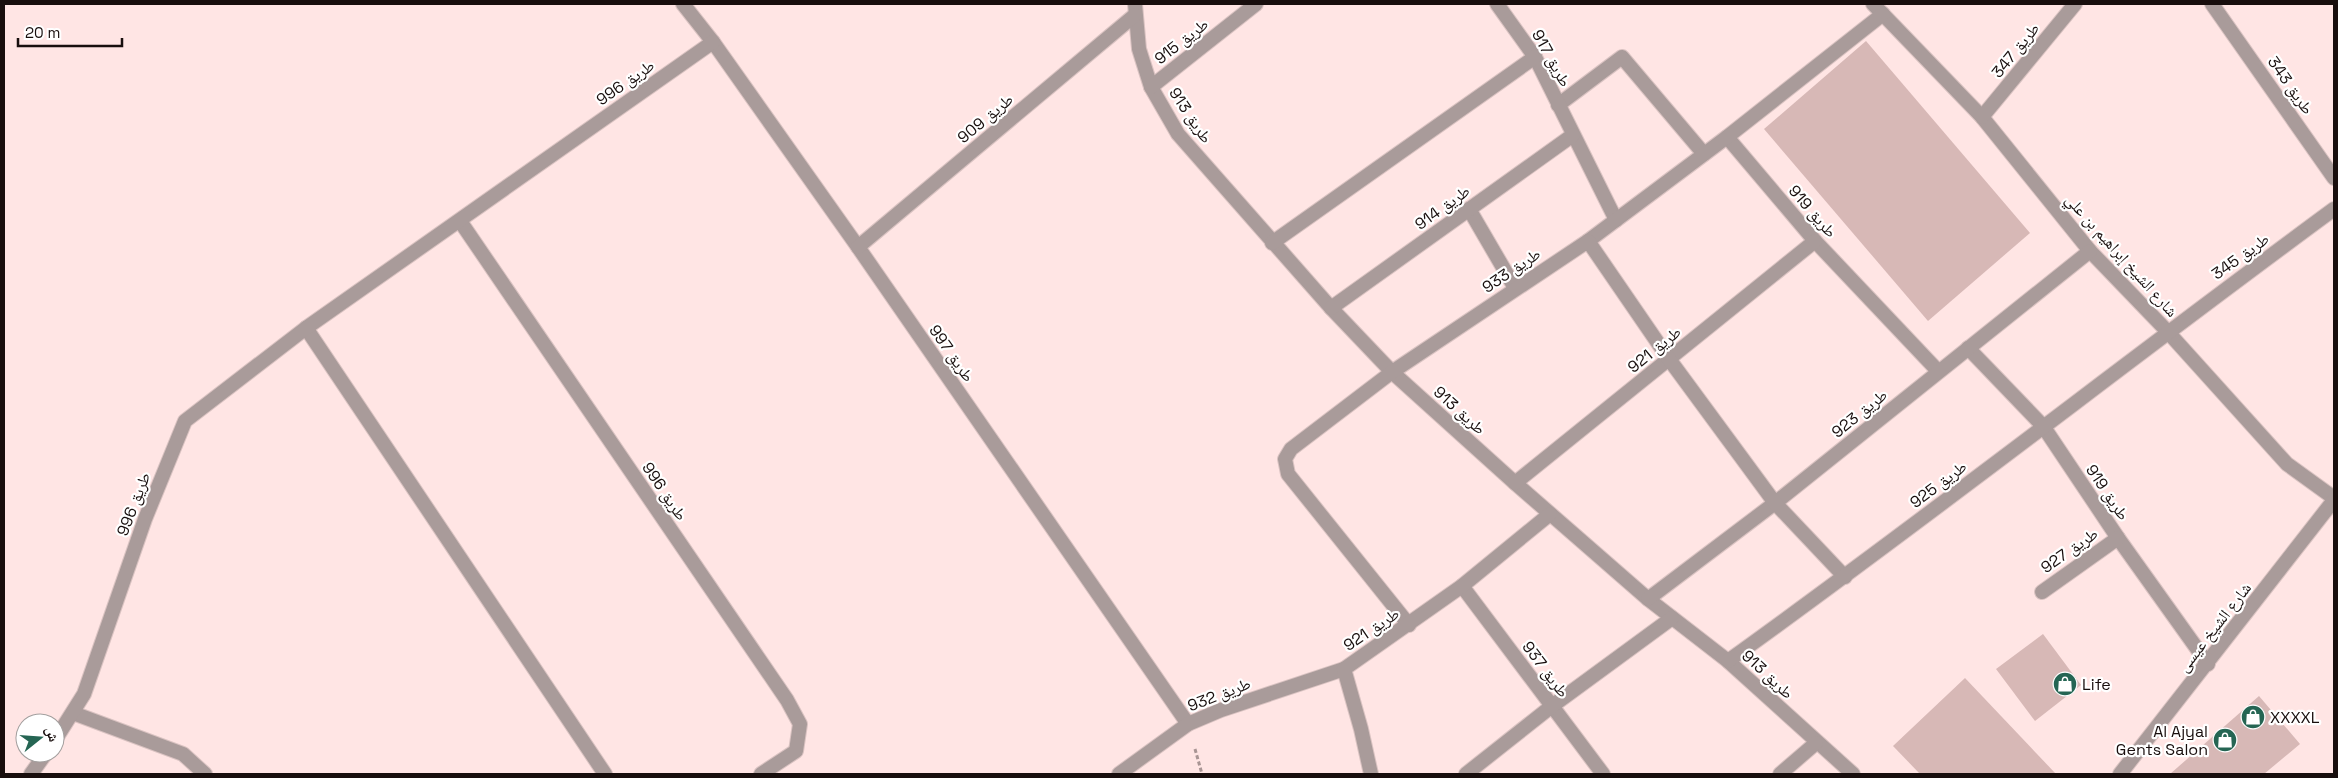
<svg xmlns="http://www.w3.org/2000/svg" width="2338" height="778" viewBox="0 0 2338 778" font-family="'Space Grotesk','Noto Naskh Arabic',sans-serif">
<rect width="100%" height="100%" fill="#ffe5e4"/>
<g fill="#d7b8b6">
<polygon points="1866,41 2030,233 1928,321 1764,129"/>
<polygon points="2043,634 2081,685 2035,721 1996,669"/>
<polygon points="1965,678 2056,774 1920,774 1893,746"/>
<polygon points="2259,696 2300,744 2264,774 2170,774"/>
</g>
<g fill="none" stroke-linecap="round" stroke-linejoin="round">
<g stroke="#dac3c2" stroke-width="16">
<polyline id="service" points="1558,105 1622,57 1704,154"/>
</g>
<g stroke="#dac3c2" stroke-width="16">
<g id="minor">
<polyline points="683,4 713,42 858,247 1188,724"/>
<polyline points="1135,4 1139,49 1151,87 1178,134 1331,308 1392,372 1515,483 1648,599 1728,661 1853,774"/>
<polyline points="1497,4 1535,57 1616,220"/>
<polyline points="1873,4 1982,117 2090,251 2167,331 2287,464 2334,498"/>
<polyline points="2212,4 2334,178"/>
<polyline points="1151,87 1256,4"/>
<polyline points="1982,117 2075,4"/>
<polyline points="1727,137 1815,241 1938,371"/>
<polyline points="1469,209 1515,288"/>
<polyline points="460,221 787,700 800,724 796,751 761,774"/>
<polyline points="1588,241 1727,137 1883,14"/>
<polyline points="1272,243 1535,57"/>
<polyline points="858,247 1135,15"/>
<polyline points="1331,308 1573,135"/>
<polyline points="306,328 605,774"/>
<polyline points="1968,348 2043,426 2118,538 2208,664"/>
<polyline points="1515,483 1815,241"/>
<polyline points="1462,586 1603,774"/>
<polyline points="2042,592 2118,538"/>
<polyline points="1648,599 1775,503 2090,251"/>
<polyline points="1409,625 1288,474 1285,459 1291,449 1392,372 1588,241 1669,359 1775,503 1845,577"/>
<path d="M1728,661C1933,514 2131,358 2334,209"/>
<polyline points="73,713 183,754 205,774"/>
<polyline points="55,740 84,694 145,519 185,421 306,328 713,42"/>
<polyline points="31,774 46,753"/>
<polyline points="1119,774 1188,724 1221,710 1344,669"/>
<polyline points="1371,774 1361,729 1344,669 1462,586 1550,514"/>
<polyline points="1466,774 1552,706 1672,618"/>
<polyline points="1780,774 1816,743"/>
</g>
</g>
<g stroke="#dac3c2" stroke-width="16">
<polyline id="tertiary" points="2120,774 2334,500"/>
</g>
<polyline stroke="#a99594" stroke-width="3" stroke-dasharray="4 2.5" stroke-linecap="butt" points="1195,749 1202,774"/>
<use href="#service" stroke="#a99b9a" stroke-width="14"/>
<use href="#minor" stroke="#a99b9a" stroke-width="14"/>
<use href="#tertiary" stroke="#a99b9a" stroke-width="14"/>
</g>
<defs>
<g id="shop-disc" transform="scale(1.25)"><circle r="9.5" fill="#256553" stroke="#fff"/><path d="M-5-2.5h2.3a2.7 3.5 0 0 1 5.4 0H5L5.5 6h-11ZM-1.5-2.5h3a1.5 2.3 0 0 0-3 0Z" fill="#fff"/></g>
</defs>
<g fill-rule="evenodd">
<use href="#shop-disc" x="2065" y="684"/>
<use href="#shop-disc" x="2253" y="717"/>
<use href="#shop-disc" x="2225" y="740"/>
</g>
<g text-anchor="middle" stroke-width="4.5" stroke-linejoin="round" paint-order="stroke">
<g font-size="16" fill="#180e0d" stroke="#fff">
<text transform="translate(1181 41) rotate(-38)" y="6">طريق 915</text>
<text transform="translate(2015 50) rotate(-51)" y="6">طريق 347</text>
<text transform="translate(1552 58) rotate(61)" y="6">طريق 917</text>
<text transform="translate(625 82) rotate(-35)" y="6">طريق 996</text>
<text transform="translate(2291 85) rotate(55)" y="6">طريق 343</text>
<text transform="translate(1191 115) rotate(56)" y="6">طريق 913</text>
<text transform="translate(985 118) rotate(-40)" y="6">طريق 909</text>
<text transform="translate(1442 207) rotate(-36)" y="6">طريق 914</text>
<text transform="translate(1813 211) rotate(49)" y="6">طريق 919</text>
<text transform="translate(2122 255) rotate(48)" y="6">شارع الشيخ إبراهيم بن علي</text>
<text transform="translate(2240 256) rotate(-36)" y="6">طريق 345</text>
<text transform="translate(1511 270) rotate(-34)" y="6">طريق 933</text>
<text transform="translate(1654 349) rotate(-39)" y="6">طريق 921</text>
<text transform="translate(952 353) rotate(55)" y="6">طريق 997</text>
<text transform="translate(1460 410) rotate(42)" y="6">طريق 913</text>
<text transform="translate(1859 413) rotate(-39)" y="6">طريق 923</text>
<text transform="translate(1938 484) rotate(-37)" y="6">طريق 925</text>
<text transform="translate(665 491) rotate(56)" y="6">طريق 996</text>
<text transform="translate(2108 492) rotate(56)" y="6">طريق 919</text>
<text transform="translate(133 504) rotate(-69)" y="6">طريق 996</text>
<text transform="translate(2069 550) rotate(-35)" y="6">طريق 927</text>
<text transform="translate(2214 627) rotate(-52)" y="6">شارع الشيخ عيسى</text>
<text transform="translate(1371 629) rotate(-34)" y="6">طريق 921</text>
<text transform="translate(1546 669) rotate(53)" y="6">طريق 937</text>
<text transform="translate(1768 674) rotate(43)" y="6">طريق 913</text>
<text transform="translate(1219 694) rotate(-21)" y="6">طريق 932</text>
</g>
<g font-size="16" fill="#180e0d" stroke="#fff" text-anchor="start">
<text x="2082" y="690">Life</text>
<text x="2270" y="723">XXXXL</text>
<text x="2208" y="737" text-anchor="end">Al Ajyal<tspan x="2208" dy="18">Gents Salon</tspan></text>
</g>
</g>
<rect width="2338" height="778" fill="none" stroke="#180e0d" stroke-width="10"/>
<g transform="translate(40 738) rotate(73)"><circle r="24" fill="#ffffff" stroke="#a39f9e"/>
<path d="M0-4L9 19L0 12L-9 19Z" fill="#256553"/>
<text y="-8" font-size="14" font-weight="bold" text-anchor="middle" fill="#180e0d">ش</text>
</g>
<path d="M18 38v8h104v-8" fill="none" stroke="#180e0d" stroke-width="2.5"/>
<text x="25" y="38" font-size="15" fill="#180e0d" stroke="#ffffff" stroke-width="4" paint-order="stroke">20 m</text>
</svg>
